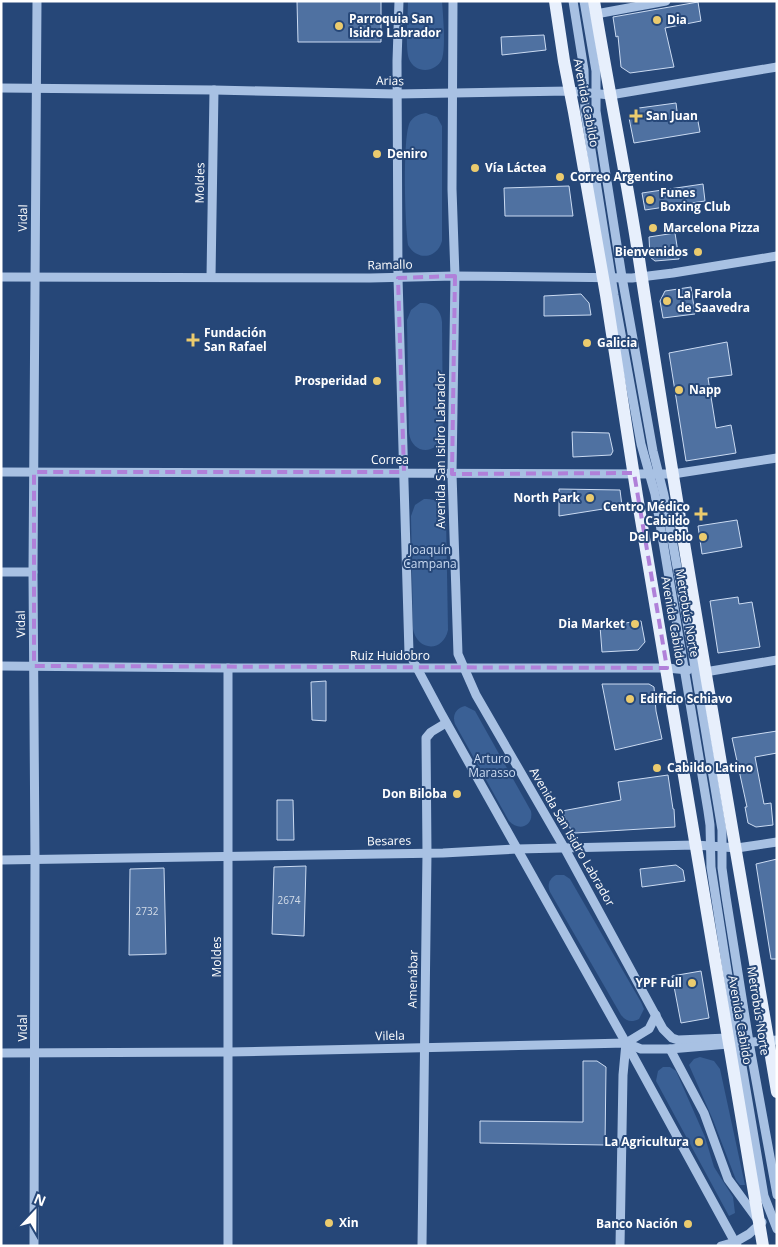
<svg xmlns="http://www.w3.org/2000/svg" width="778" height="1247" viewBox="0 0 778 1247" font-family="'Open Sans',sans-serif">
<rect width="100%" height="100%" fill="#264778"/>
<g fill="#3a6095">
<path d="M408,1H442C443,15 446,48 442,59C436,73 415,74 409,59C405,47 408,15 408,1Z"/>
<path d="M426,113L437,117L442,126V241C437,259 417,261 408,245C405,226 402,137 410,122C414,116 419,114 426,113Z"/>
<path d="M420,303C432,302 441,309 442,322L443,434C437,456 412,455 409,433L407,320L411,310Z"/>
<path d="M424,499C437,498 445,504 446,517L448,630C443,653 417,651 413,629L411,516L415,505Z"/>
<path d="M465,706L475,711L531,811C534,826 519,832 509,821L455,724C452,715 456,708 465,706Z"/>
<path d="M556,875H564L570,879L641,1002L644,1009L639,1019C631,1023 626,1021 621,1015L550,892C547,885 549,879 556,875Z"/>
<polygon points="700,1057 714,1061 720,1069 745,1185 740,1185 736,1180 713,1120 689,1065 694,1059"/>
<polygon points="663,1067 670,1067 676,1071 705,1137 714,1167 733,1197 735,1213 729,1216 656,1081 658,1071"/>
</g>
<g fill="#4f71a1" stroke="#cbdbf2">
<polygon points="297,1 381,1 381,42 298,42"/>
<polygon points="698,2 701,21 665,28 674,67 630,73 621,67 618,36 616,37 613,17"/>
<polygon points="544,35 546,50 502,55 501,37"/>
<polygon points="676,103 678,119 697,116 700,132 634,143 629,118 639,108"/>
<polygon points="703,184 705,201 645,210 642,193"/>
<polygon points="569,186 573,216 505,216 504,188"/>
<polygon points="675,233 679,259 655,261 650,257 649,237"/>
<polygon points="691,287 695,314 663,318 660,301 665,291"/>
<polygon points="581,294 589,303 591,315 544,316 544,296"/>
<polygon points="727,342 732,375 708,378 716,428 731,425 736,453 686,461 669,353"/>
<polygon points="572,432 609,433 613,451 611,455 573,457"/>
<polygon points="559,489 620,490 622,506 559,516"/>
<polygon points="737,520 742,547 702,554 698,526"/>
<polygon points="738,597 739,604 752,602 760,647 718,653 710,601"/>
<polygon points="641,621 645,642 638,650 602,652 600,626"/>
<polygon points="326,681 326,721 312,720 311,682"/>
<polygon points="602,684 649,684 654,687 656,711 662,739 615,750"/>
<polygon points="777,731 777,753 755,757 764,804 771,803 773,825 756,827 748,823 745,807 747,807 732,738"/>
<polygon points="668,775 673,809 674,809 675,827 575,833 571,830 562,811 621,800 618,782"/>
<polygon points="277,800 293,800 294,840 277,840"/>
<polygon points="777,859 777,959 771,959 756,864"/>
<polygon points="676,865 683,870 685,881 642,887 640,869"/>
<polygon points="306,866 304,936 272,934 274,867"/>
<polygon points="164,868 166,954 129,955 130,869"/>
<polygon points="701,971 709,1018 681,1023 672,976"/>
<polygon points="583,1061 597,1061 606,1067 605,1145 480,1143 480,1121 583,1122"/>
</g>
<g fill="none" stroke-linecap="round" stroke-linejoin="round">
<g stroke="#a8c1e3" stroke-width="9">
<polyline points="399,1 397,61 398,278 409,653 441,713 626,1043 737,1246"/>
<polyline points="453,1 452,189 455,276 452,474 458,654 476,695 565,849 663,1029 672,1038 678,1040 728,1038"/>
<polyline points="573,1 584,70 585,112 614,295 641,444 655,494 708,811 710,825 711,867 741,1060 764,1196 777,1229"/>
<polyline points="584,1 596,71 596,111 622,277 653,451 664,495 692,650 722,830 722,868 726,897 749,1042 777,1195"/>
<polyline points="596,14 666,1"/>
<polyline points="1,88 214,90 397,94 570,91 610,95 777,67"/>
<polyline points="1,277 370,278 455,276 632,278 673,273 777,256"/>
<polyline points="211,277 214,90"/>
<polyline points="1,472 659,474 673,474 777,458"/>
<polyline points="1,572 33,572"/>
<polyline points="1,666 228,668 667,668 688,670"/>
<polyline points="700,671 705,672 777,660"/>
<polyline points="1,860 443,853 517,849 696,845 737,848 777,842"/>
<polyline points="626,1043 649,1029 656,1015"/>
<polyline points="670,1049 704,1113 728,1179 758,1220"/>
<polyline points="1,1053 229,1052 626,1043 641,1049 670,1049 777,1040"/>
<polyline points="34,1246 35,859 33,572 37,1"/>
<polyline points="228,1246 228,668"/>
<polyline points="422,1246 427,853 426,738 431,732 446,723"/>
<polyline points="620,1246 623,1075 626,1043"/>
<polyline points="721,1246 735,1242 749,1234 762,1222"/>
</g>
<g stroke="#e7effc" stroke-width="12">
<polyline points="555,1 564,61 574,112 606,295 637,496 763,1246"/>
<path d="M594,1C608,87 626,173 639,259C681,537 730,814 777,1092"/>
</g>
</g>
<path fill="none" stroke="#b080d9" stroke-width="4" stroke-dasharray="10 6" stroke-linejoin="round" d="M455,276L452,474L634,473L667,668L34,666V472H404L398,278Z"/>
<g fill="#ebcb6e" stroke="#264778" stroke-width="2">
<circle cx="657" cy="20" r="5"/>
<circle cx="339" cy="26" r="5"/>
<path d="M633.5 108.5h5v5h5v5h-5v5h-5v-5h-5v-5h5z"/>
<circle cx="377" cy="154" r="5"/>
<circle cx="475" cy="168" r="5"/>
<circle cx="560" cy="177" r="5"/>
<circle cx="650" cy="200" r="5"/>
<circle cx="653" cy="228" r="5"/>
<circle cx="698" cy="252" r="5"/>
<circle cx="667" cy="301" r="5"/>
<path d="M190.5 332.5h5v5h5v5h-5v5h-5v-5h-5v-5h5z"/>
<circle cx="587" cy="343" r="5"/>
<circle cx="377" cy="381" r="5"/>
<circle cx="679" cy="390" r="5"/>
<circle cx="590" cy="498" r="5"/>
<path d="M698.5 506.5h5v5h5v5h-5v5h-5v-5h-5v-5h5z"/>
<circle cx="703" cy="537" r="5"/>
<circle cx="635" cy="624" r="5"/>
<circle cx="630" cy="699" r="5"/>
<circle cx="657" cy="768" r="5"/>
<circle cx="457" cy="794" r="5"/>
<circle cx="692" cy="983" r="5"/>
<circle cx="699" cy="1142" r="5"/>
<circle cx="329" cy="1223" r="5"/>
<circle cx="688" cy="1224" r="5"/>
</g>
<g text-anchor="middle" stroke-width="4" stroke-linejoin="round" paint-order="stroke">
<g font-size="10" fill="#d3dce8">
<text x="289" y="904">2674</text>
<text x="147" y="915">2732</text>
</g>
<g font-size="12" font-weight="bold" fill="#fff" stroke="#264778" text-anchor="start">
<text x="349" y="23">Parroquia San<tspan x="349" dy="14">Isidro Labrador</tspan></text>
<text x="667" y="24">Dia</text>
<text x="646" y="120">San Juan</text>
<text x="387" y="158">Deniro</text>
<text x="485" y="172">Vía Láctea</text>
<text x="570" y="181">Correo Argentino</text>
<text x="660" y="197">Funes<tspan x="660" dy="14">Boxing Club</tspan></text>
<text x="663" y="232">Marcelona Pizza</text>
<text x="688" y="256" text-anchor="end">Bienvenidos</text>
<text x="677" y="298">La Farola<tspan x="677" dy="14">de Saavedra</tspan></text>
<text x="204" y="337">Fundación<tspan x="204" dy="14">San Rafael</tspan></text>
<text x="597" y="347">Galicia</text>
<text x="367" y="385" text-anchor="end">Prosperidad</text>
<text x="689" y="394">Napp</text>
<text x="580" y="502" text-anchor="end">North Park</text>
<text x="690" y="511" text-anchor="end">Centro Médico<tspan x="690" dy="14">Cabildo</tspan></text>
<text x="693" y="541" text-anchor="end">Del Pueblo</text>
<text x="625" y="628" text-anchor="end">Dia Market</text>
<text x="640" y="703">Edificio Schiavo</text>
<text x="667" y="772">Cabildo Latino</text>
<text x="447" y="798" text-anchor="end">Don Biloba</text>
<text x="682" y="987" text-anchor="end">YPF Full</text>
<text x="689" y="1146" text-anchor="end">La Agricultura</text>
<text x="339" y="1227">Xin</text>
<text x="678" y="1228" text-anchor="end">Banco Nación</text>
</g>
<g font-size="12" fill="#fff" stroke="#264778">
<text transform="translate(390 81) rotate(1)" y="4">Arias</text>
<text transform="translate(586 103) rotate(79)" y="4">Avenida Cabildo</text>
<text transform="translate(200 183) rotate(-89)" y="4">Moldes</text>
<text transform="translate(23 218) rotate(-89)" y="4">Vidal</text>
<text transform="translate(390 265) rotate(-1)" y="4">Ramallo</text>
<text transform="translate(441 450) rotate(-90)" y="4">Avenida San Isidro Labrador</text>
<text x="390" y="464">Correa</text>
<text transform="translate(687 613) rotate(80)" y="4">Metrobús Norte</text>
<text transform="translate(673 621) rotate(80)" y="4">Avenida Cabildo</text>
<text transform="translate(21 624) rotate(-91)" y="4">Vidal</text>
<text x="390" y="660">Ruiz Huidobro</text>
<text transform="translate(572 837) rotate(60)" y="4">Avenida San Isidro Labrador</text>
<text transform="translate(389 841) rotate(-1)" y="4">Besares</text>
<text transform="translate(217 957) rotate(-90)" y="4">Moldes</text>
<text transform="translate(413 979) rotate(-89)" y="4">Amenábar</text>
<text transform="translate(758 1011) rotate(81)" y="4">Metrobús Norte</text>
<text transform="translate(740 1020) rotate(80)" y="4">Avenida Cabildo</text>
<text transform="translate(23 1028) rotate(-90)" y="4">Vidal</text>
<text transform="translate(390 1036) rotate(-1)" y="4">Vilela</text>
</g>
<g font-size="12" fill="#cbdbf2" stroke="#264778">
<text x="430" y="554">Joaquín<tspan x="430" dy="14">Campana</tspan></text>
<text x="492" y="763">Arturo<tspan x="492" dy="14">Marasso</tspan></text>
</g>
</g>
<rect width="778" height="1247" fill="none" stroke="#ffffff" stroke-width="5"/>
<g transform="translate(35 1212) rotate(22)" stroke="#264778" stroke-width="4" paint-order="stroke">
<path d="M0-4L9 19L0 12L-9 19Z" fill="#ffffff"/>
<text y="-8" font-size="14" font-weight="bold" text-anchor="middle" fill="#ffffff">N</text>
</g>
</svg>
